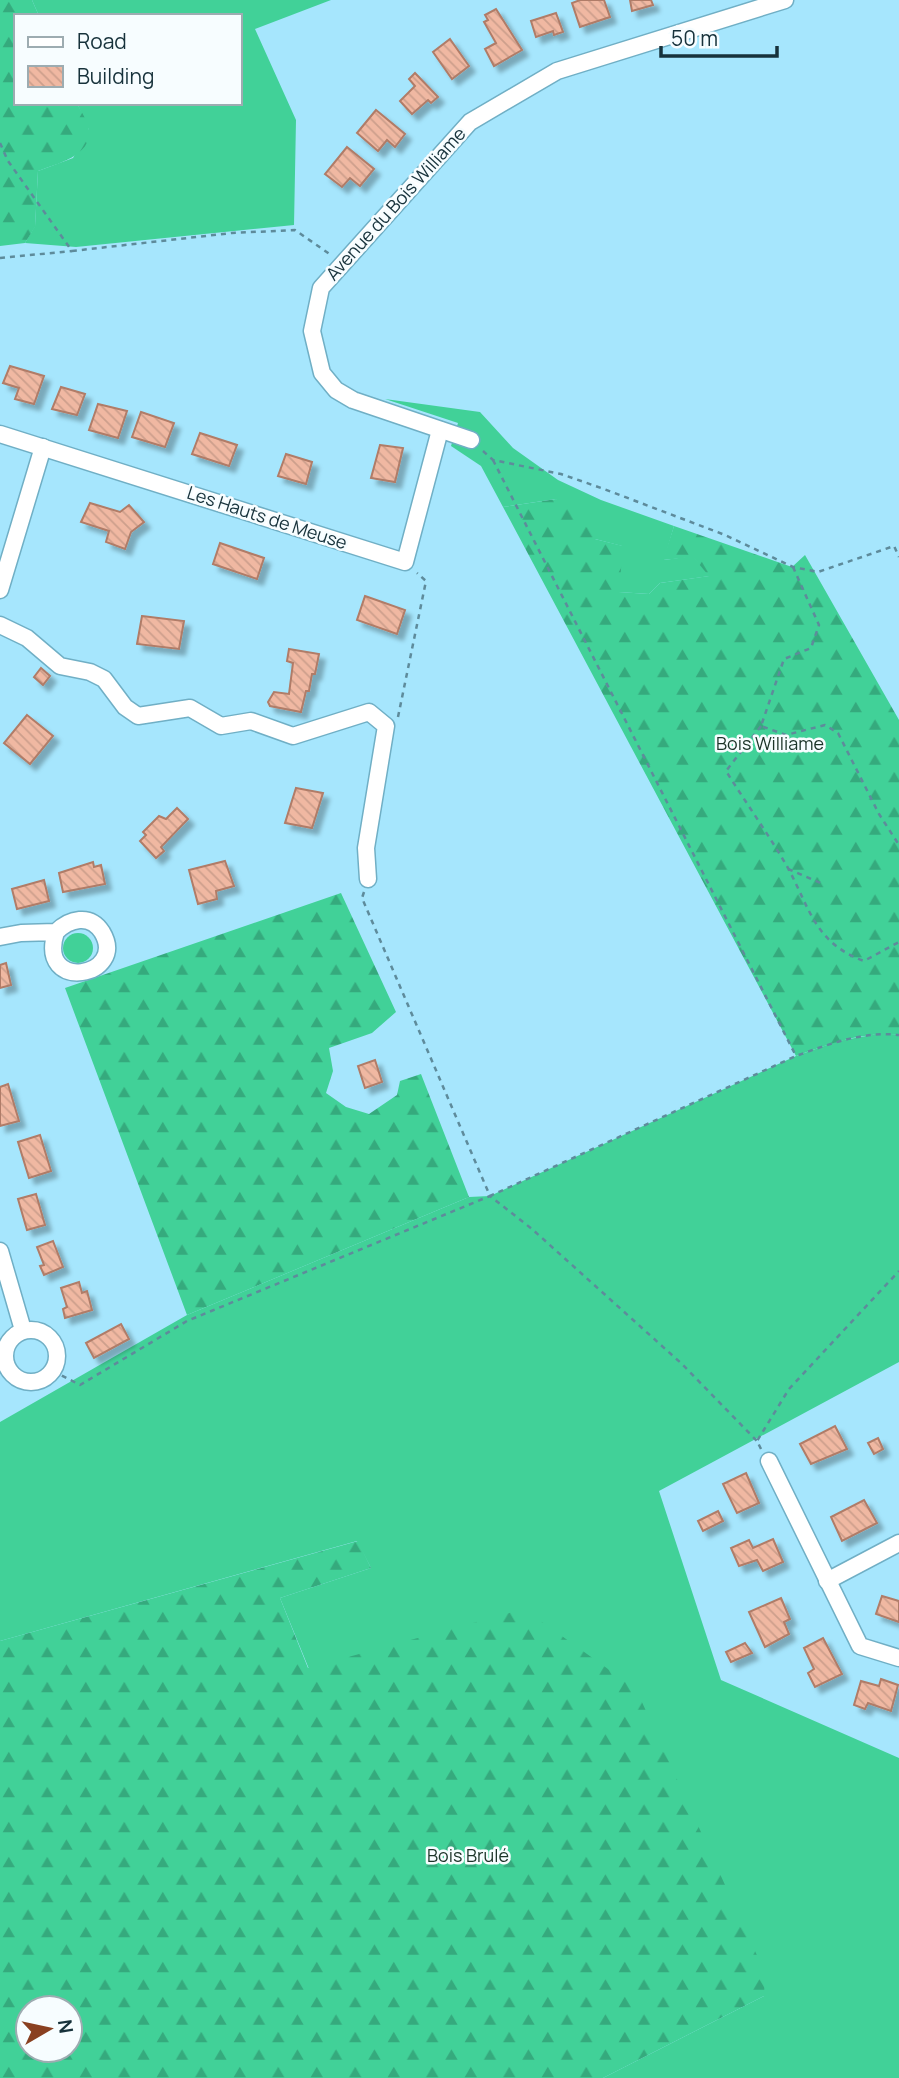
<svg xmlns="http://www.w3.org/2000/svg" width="899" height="2078" viewBox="0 0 899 2078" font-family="Manrope,sans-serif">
<defs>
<pattern id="forest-firs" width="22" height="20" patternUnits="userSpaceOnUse" patternTransform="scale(1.75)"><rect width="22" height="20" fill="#41d198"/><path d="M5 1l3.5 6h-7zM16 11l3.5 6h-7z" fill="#35aa7d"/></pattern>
<pattern id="building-back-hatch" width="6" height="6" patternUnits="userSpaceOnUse" patternTransform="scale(1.75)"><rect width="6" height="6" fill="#f0b8a2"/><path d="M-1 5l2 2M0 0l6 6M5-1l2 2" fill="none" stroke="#cd9f8c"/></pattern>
<filter id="shadow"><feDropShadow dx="6" dy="6" stdDeviation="2" flood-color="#0004"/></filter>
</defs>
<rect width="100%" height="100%" fill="#a6e6fd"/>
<g fill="#41d198">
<polygon points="32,0 331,0 255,29 296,120 294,225 76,247 25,243 35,226 38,171 73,158 89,130 77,103 240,103 240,16 39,16"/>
<polygon points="385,399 480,412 513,448 558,480 601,500 674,526 664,560 693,556 710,576 660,583 649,594 618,592 622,546 595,539 556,499 503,507 481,466 451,446 458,423"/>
<circle cx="78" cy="948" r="15"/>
<polygon points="883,1033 899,1035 899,1362 659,1491 721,1680 899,1758 899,2078 603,2078 764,1996 524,1610 309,1669 280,1598 371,1568 357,1541 0,1641 0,1422 187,1315 469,1197 490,1196 796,1056 838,1041"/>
</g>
<g fill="url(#forest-firs)" fill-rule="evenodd">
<path d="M0,0H32L39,16H16V103H77C81,111 88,122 89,130C92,156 56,164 38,171L35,227L25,243L0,246Z"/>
<path d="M556,499L596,507L595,539L623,546L619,592L649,594L660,583L709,576L693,557L663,560L674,526L792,567L805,555L899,720V1035C863,1031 829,1044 796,1056L503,507Z"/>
<polygon points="341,893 396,1012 372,1033 329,1048 333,1071 326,1093 346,1107 369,1114 397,1095 400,1081 421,1074 469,1197 187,1315 65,988"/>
<path d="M358,1541L371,1568L280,1598L308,1668L524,1609L636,1689L765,1973L764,1996L603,2078H0V1641ZM70,2008V2050H28V2008Z"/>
</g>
<g fill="url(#building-back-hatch)" stroke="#b07c67" stroke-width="2" filter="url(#shadow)">
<polygon points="580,0 604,0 610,17 580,27 572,3"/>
<polygon points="630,0 651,0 653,5 632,11"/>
<polygon points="496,9 522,50 494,66 485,49 496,43 484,22 488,20 485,15"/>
<polygon points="556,13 563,32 554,35 553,31 536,37 531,21"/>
<polygon points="450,39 469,66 452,79 433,52"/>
<polygon points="415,73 438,97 431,103 428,100 412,114 400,101 415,86 409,79"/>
<polygon points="376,110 405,134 395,147 387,140 378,151 357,133"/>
<polygon points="347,147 374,169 360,186 350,178 342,187 325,174"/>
<polygon points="10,366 44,376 34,404 15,399 19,388 3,383"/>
<polygon points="61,387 85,394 77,415 52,409"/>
<polygon points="98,404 127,411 118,438 89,430"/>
<polygon points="141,412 174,423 165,447 132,437"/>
<polygon points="200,433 237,445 229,466 192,454"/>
<polygon points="380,445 403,448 395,482 371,478"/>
<polygon points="286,454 312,462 306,484 278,476"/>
<polygon points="90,503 120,512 129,505 144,522 131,532 125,549 106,542 109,531 81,522"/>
<polygon points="220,543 264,558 257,579 213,564"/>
<polygon points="365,596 405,610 397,634 357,620"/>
<polygon points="142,616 184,621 179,649 137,644"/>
<polygon points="289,649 319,654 315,674 312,674 309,691 306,691 301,712 270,706 268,702 274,692 289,694 293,663 287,661"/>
<polygon points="41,668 50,676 43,685 34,677"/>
<polygon points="27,715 53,736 30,764 4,743"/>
<polygon points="296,788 323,793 312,828 285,823"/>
<polygon points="177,808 188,819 161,847 164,851 156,858 140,841 146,835 143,832 159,816 166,819"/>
<polygon points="225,861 234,886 216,891 217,899 198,904 189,870"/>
<polygon points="93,862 94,867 101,865 105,884 63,892 59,873"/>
<polygon points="44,880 49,901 17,909 12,889"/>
<polygon points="6,963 11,985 0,988 0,965"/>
<polygon points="375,1060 382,1082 365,1088 358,1066"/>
<polygon points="8,1084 19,1121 0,1126 0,1087"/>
<polygon points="40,1135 51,1171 29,1178 18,1142"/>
<polygon points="36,1194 45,1225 27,1230 18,1199"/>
<polygon points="53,1241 63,1267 44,1275 40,1266 44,1265 37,1247"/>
<polygon points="79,1282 82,1293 87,1291 92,1310 65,1318 63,1309 67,1307 61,1288"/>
<polygon points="121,1324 129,1339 94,1358 86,1343"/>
<polygon points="835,1426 847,1449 811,1464 800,1444"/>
<polygon points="878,1438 883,1449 874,1454 868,1443"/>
<polygon points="746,1473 759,1503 737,1513 723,1484"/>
<polygon points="864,1500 877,1523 842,1541 831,1517"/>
<polygon points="718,1511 723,1521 703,1531 698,1521"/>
<polygon points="773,1539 783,1562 763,1571 757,1560 739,1566 731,1548 749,1540 753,1548"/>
<polygon points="882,1596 899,1601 899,1622 876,1614"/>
<polygon points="781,1598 790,1619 784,1622 789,1634 765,1647 749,1612"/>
<polygon points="823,1638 842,1674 815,1687 808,1673 814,1669 804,1648"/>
<polygon points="745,1643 752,1653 731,1662 726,1652"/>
<polygon points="881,1679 898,1685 891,1711 868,1703 865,1709 854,1705 861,1681 879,1686"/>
</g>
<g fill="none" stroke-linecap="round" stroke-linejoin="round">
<g stroke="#70afc5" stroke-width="19">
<g id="minor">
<polyline points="0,434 405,562 440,430"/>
<polyline points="471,440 353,400 336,390 322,373 312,331 321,288 470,122 557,71 785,0"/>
<polyline points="0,590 43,447"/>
<polyline points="0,625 27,638 60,666 90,672 104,679 125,707 138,716 190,708 221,726 251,721 293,736 369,712 386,726 366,848 368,879"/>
<path d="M0,937L21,933L56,932C69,919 90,913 102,932C129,977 36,994 56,932"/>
<polyline points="0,1251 23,1330"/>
<circle cx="31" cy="1356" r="26"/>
<polyline points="769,1461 860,1646 899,1658"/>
<polyline points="827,1581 899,1543"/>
</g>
</g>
<g stroke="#5e8b9b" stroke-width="2.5" stroke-dasharray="5 5" stroke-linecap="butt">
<polyline points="0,143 8,161 72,251 232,233 295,230 331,255"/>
<polyline points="0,258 72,251"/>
<polyline points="483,451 493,460 561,474 604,489 725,535 793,567 818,572 894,546 899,557"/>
<polyline points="493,460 796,1056"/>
<polyline points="793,567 819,625 811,648 784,659 761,726 786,735 825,725 838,733 879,814 899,845"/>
<polyline points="398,717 426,581 417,573"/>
<path d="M761,726L726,771C746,803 769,835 788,868C810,909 815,943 864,961L899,942"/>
<polyline points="788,869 823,884"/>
<path d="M364,892L362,898L490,1196L796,1056C829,1044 863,1031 899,1035"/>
<polyline points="53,1371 80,1385 187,1321 490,1196 532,1229 682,1364 757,1441"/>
<polyline points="761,1449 757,1441 789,1389 899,1271"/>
</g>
<use href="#minor" stroke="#fff" stroke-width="16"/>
</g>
<g text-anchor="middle" stroke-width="5" stroke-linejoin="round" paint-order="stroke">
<g font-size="18" fill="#17323b" stroke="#f7fdff">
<text transform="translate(396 204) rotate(-48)" y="6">Avenue du Bois Williame</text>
<text transform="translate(267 518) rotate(18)" y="6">Les Hauts de Meuse</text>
</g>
<g font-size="18" fill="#1c3429" stroke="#f7fdff">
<text x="770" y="750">Bois Williame</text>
<text x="468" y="1862">Bois Brulé</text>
</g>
</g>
<rect x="14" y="14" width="228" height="91" fill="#f7fdff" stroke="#9dacb1" stroke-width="2"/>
<rect x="28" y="37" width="35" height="10" fill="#ffffff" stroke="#9dacb1" stroke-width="2"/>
<text x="77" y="49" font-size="21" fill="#17323b">Road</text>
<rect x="28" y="66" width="35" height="21" fill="url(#building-back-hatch)" stroke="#9dacb1" stroke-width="2"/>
<text x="77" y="84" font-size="21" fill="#17323b">Building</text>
<g transform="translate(49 2029) rotate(81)"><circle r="33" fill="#f7fdff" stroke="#9dacb1" stroke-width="2"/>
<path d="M0-5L12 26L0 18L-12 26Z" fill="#894021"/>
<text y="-10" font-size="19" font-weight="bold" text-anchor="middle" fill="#17323b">N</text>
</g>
<path d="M661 46v10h116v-10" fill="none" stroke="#17323b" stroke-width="3.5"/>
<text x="671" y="46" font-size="21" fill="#17323b" stroke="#f7fdff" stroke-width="5" paint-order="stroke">50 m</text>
</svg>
